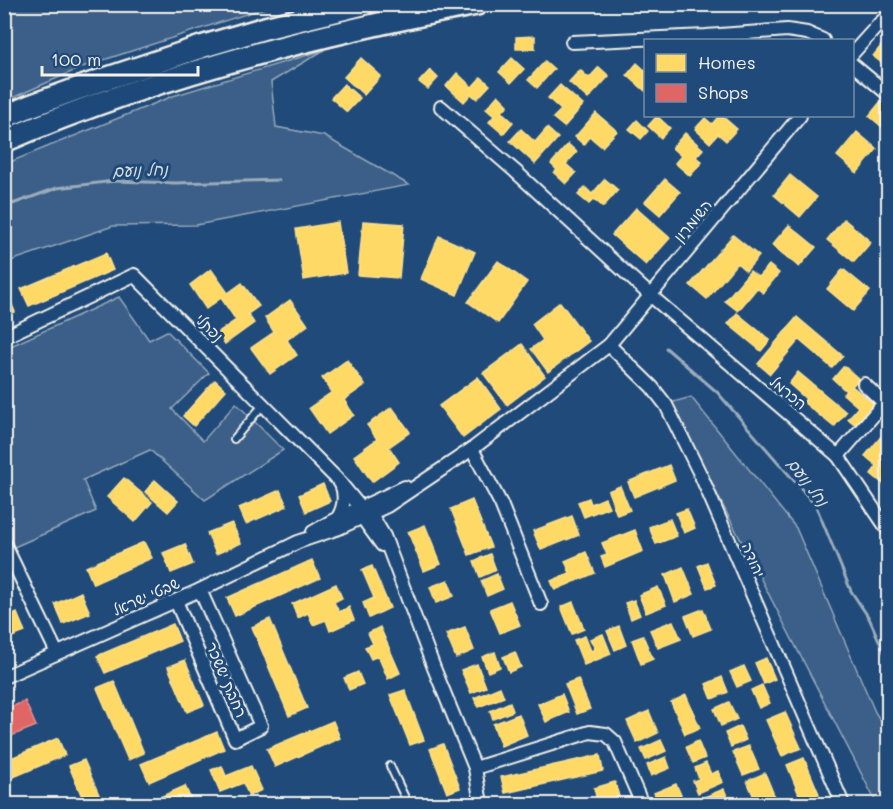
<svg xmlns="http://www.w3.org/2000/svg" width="893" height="809" viewBox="0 0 893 809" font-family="Mali,'Playpen Sans Hebrew',sans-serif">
<rect width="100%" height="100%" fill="#1f4a7a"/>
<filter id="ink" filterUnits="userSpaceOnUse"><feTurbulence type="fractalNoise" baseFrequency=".0167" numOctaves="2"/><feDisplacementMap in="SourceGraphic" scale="12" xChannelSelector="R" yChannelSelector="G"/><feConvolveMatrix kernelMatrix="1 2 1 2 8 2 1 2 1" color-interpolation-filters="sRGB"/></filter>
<g filter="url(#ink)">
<g fill="#3a5f88" stroke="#97a8b8" stroke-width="1.5">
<polygon points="5,4 274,4 274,5 85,66 5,101"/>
<polygon points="324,50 271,82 276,127 324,136 409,185 196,225 113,226 5,263 5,164 173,96"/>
<polygon points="119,297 149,340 167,331 209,373 172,409 203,441 236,403 283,450 205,500 150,450 83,480 96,511 5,551 4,349"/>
<polygon points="691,397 796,528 875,712 888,733 888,804 877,804 670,403"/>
</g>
<g fill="#ffd966" stroke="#fce08d" stroke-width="1.5">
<polygon points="535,36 535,49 516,49 516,37"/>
<polygon points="888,37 888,65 887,67 873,56"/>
<polygon points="361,58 381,76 364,95 344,77"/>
<polygon points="512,58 524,69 511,83 499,72"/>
<polygon points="545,61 554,69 537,88 528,80"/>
<polygon points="637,63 646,71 645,91 627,75"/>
<polygon points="599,67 609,76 588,99 569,82 580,70 589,78"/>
<polygon points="430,70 438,78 428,89 419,82"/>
<polygon points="457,73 472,87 481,77 490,85 477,99 471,94 464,102 446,86"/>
<polygon points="344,84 360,98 347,112 331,98"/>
<polygon points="560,85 583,105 564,127 553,118 561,110 548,98"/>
<polygon points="498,95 508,105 502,112 513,122 503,134 489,122 494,116 486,109"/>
<polygon points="881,101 888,107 888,132 869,116"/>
<polygon points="596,113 617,131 602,147 590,137 584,145 575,137"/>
<polygon points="657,116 670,128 661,138 648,126"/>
<polygon points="719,116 722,116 737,129 726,141 718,134 710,143 695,129 705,118 712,124"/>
<polygon points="637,120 648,131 641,139 629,129"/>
<polygon points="547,128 558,138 535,164 510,141 521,129 535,142"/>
<polygon points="857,132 877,149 857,173 837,156"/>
<polygon points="685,133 703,149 696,157 702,162 690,176 675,163 681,156 672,148"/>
<polygon points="568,144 577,152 566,164 576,173 566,184 554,173 557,170 551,164"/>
<polygon points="790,175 817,197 800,217 774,195"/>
<polygon points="605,179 618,190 603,207 594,199 589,204 578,195 585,187 592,194"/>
<polygon points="665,179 680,192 660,215 645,202"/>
<polygon points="636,208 670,238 646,265 612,235"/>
<polygon points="844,219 871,242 854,262 827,240"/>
<polygon points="363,221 404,224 399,278 358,275"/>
<polygon points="338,222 346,273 304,280 296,229"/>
<polygon points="789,225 816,247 799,267 772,245"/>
<polygon points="733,235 759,256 746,271 737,263 707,299 690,285"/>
<polygon points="439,236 475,252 457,295 421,279"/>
<polygon points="106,253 113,270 29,306 21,289"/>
<polygon points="498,261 527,282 498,323 468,302"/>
<polygon points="769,265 779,273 763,293 757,288 738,311 725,301 750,271 758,277"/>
<polygon points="211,269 228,293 242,283 259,306 248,314 254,323 225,344 217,333 236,320 221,298 206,309 190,285"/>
<polygon points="843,269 870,291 853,311 827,289"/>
<polygon points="8,295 15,312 4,316 4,296"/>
<polygon points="290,300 308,325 287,340 297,355 270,374 251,348 274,332 265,318"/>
<polygon points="560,302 589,341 548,372 531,349 543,340 532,324"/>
<polygon points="737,313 770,340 761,351 728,324"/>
<polygon points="797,317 843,356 832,368 799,340 770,374 758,364"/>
<polygon points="522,344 545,376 507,405 483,373"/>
<polygon points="347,360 365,385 344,400 354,415 327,434 309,408 332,392 322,378"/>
<polygon points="844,366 859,379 852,386 874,404 857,426 848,419 858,407 843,394 846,391 833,379"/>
<polygon points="798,372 846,412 834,427 803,402 806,399 789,384"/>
<polygon points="478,377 501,409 463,438 439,406"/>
<polygon points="215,380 226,390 194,426 183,416"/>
<polygon points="392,407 410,432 389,447 399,462 372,482 354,456 377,439 367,425"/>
<polygon points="888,428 888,455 885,459 888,462 888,488 871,474 877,466 865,456"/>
<polygon points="669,465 675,480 634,497 628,482"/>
<polygon points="124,478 152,502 135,522 107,497"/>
<polygon points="155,480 178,501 168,512 145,492"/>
<polygon points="323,484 330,501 306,512 299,495"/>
<polygon points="620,486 630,510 617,515 608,491"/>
<polygon points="280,490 287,506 246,524 239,508"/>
<polygon points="589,498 591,504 605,498 609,507 584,517 578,502"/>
<polygon points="472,500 491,547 469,555 451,509"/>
<polygon points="687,509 695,528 684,533 676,513"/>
<polygon points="572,516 579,535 541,550 533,531"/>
<polygon points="670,519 677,536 656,544 649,527"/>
<polygon points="232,523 241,543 216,554 207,533"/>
<polygon points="425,525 441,564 424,571 408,532"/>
<polygon points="635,530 643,551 605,567 601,557 607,555 602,543"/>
<polygon points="144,542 152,558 93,584 86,567"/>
<polygon points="185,544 193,564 171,573 163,553"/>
<polygon points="586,552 595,573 555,590 551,581 570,573 565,561"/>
<polygon points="490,554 496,570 480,577 474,561"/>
<polygon points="312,560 320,578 235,616 227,598"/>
<polygon points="707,562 716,585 707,588 698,566"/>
<polygon points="372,566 390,608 369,618 363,603 374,598 362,570"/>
<polygon points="683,567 694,594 675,602 665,575"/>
<polygon points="497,574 503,589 487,596 481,581"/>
<polygon points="448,580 454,596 436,603 430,587"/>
<polygon points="336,584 342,598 334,602 339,612 349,607 354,620 330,631 326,620 313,625 308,613 298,618 292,604"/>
<polygon points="658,587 666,605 646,613 639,595"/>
<polygon points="81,592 90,613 63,624 55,604"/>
<polygon points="634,600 640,615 631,619 625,603"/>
<polygon points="510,601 520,625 500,633 490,609"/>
<polygon points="573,602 584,629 572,634 561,607"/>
<polygon points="703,609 711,629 693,636 685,616"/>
<polygon points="17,613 25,632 4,640 4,619"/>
<polygon points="270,619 307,708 289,716 252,627"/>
<polygon points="673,621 681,639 658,648 650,630"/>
<polygon points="173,624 180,641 105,673 97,656"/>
<polygon points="619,626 626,645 615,650 607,631"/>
<polygon points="380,627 400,673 388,679 378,656 371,659 365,647 373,644 368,633"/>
<polygon points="465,627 474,650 456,658 446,634"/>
<polygon points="603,634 611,654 584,665 574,640 585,636 591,651 595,649 590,639"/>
<polygon points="643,636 653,659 641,664 632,640"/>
<polygon points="495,652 500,667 488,672 482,657"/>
<polygon points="515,652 521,667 509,672 503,657"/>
<polygon points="766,658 775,679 764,684 755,663"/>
<polygon points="185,660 204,705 187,712 168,667"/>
<polygon points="477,664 486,687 471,693 461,670"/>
<polygon points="744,666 751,681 737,687 730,672"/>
<polygon points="358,672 363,684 349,690 344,678"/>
<polygon points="722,677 728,692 712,699 706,684"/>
<polygon points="578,679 590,709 577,714 565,684"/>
<polygon points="114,681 144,753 128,760 97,688"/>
<polygon points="762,685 770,703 759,708 751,690"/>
<polygon points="500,687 504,697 478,707 474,698"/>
<polygon points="405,690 424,740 410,745 390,695"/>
<polygon points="562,694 569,712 546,722 538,704"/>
<polygon points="686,695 700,728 685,734 671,702"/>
<polygon points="510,702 513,711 493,719 490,711"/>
<polygon points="729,702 737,719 721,726 714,709"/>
<polygon points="649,711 658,733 637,743 627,721"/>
<polygon points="785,712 801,748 782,756 766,720"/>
<polygon points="519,714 527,735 501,746 493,724"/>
<polygon points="333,721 340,738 275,767 267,749"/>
<polygon points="740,726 746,740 731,747 725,733"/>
<polygon points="217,732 224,749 149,782 141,764"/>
<polygon points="58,738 65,755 4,781 4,761"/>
<polygon points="661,740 666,751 646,760 641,749"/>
<polygon points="698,741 705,758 693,763 686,747"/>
<polygon points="443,744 460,788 447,793 430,749"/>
<polygon points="749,746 759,769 743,775 733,752"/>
<polygon points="600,755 603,771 505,793 501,777"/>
<polygon points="666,757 670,768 651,776 647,765"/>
<polygon points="804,758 819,794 802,802 787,765"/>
<polygon points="84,760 103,804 85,804 69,766"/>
<polygon points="706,763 711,774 718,771 723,782 698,793 693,781 699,779 695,768"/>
<polygon points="222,766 226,776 251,766 262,790 249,796 243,783 220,792 211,770"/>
<polygon points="765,773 774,795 756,802 747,781"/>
<polygon points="615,782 621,804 598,804 594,788"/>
<polygon points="676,784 682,797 666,804 659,804 654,793"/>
<polygon points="185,786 193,804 155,804 153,800"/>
<polygon points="724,789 728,798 714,804 704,804 702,798"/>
</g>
<polygon fill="#e06666" stroke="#e6908d" stroke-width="1.5" points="25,701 36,726 4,739 4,710"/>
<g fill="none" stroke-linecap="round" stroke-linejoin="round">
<g stroke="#9cacbb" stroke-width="3">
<polyline points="4,207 57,188 114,181 175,183 279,180"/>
<polyline points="666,348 717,392 816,506 851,591 869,618 888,661"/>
</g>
<g stroke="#f4f1e8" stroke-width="10">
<g id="lane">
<polyline points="234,439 263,405"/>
<polyline points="390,766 408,804"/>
</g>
</g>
<g stroke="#f4f1e8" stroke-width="16">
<g id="street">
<polyline points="572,42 706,36 787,30 807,33 823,40"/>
<polyline points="852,54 879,24 888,16"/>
<polyline points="852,64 888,94"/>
<polyline points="441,107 515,171 650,295 838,456 888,530"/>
<polyline points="4,337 134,275 337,479 361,508 371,514 384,536 434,668 475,768 481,804"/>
<polyline points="609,345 652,387 666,405 702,478 843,804"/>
<polyline points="472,449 501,504 541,604"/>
<polyline points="838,456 884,403 864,384"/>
<polyline points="362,512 366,523 382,545"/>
<path d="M338,518C344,507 346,496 341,484"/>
<polyline points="313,532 332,521 405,487"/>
<polyline points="4,543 57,653"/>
<polyline points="176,601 235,739 261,726 200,590"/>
<polyline points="4,677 200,590 298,542 339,528 387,506 472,449 609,345 800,116"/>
<polyline points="475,768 590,732 606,734 615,742 642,804"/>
</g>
</g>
<g stroke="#f4f1e8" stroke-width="26">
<g id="highway">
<polyline points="4,117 30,106 102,80 201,47 265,28 363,4"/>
<path d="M4,141C155,76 316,34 477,4"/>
</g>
</g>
<use href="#lane" stroke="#1f4a7a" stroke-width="6"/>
<use href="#street" stroke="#1f4a7a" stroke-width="12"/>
<use href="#highway" stroke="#1f4a7a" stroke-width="21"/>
</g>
</g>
<g text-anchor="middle" stroke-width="6" stroke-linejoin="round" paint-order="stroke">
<g font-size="15" fill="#f4f1e8" stroke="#1f4a7a">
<text transform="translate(693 221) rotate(-50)" y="5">השומרון</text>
<text transform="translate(209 328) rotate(45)" y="5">נפתלי</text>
<text transform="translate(788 393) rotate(40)" y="5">הכרמל</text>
<text transform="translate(753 560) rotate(67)" y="5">יהודה</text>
<text transform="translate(146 597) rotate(-24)" y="5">שבטי ישראל</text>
<text transform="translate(226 680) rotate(67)" y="5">רחבת יששכר</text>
</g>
<g font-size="16" font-style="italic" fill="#dee0dd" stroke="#1f4a7a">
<text transform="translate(140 170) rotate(-2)" y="6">נחל נועם</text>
<text transform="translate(808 482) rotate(52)" y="6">נחל נועם</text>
</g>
</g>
<rect width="893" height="809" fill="none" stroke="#1f4a7a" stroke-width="24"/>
<rect x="12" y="12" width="869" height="785" fill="none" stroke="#f4f1e8" stroke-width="2" filter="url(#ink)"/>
<rect x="644" y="39" width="210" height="78" fill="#1f4a7a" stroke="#748da6" stroke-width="1.5"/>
<rect x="656" y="54" width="30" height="18" fill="#ffd966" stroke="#748da6" stroke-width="1.5"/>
<text x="698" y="69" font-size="18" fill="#f4f1e8">Homes</text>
<rect x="656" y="84" width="30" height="18" fill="#e06666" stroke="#748da6" stroke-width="1.5"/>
<text x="698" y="99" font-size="18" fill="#f4f1e8">Shops</text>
<path d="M42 66v9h156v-9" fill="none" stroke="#f4f1e8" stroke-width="3"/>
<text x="51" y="66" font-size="18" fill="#f4f1e8" stroke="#1f4a7a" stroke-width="4.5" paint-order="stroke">100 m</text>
</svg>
